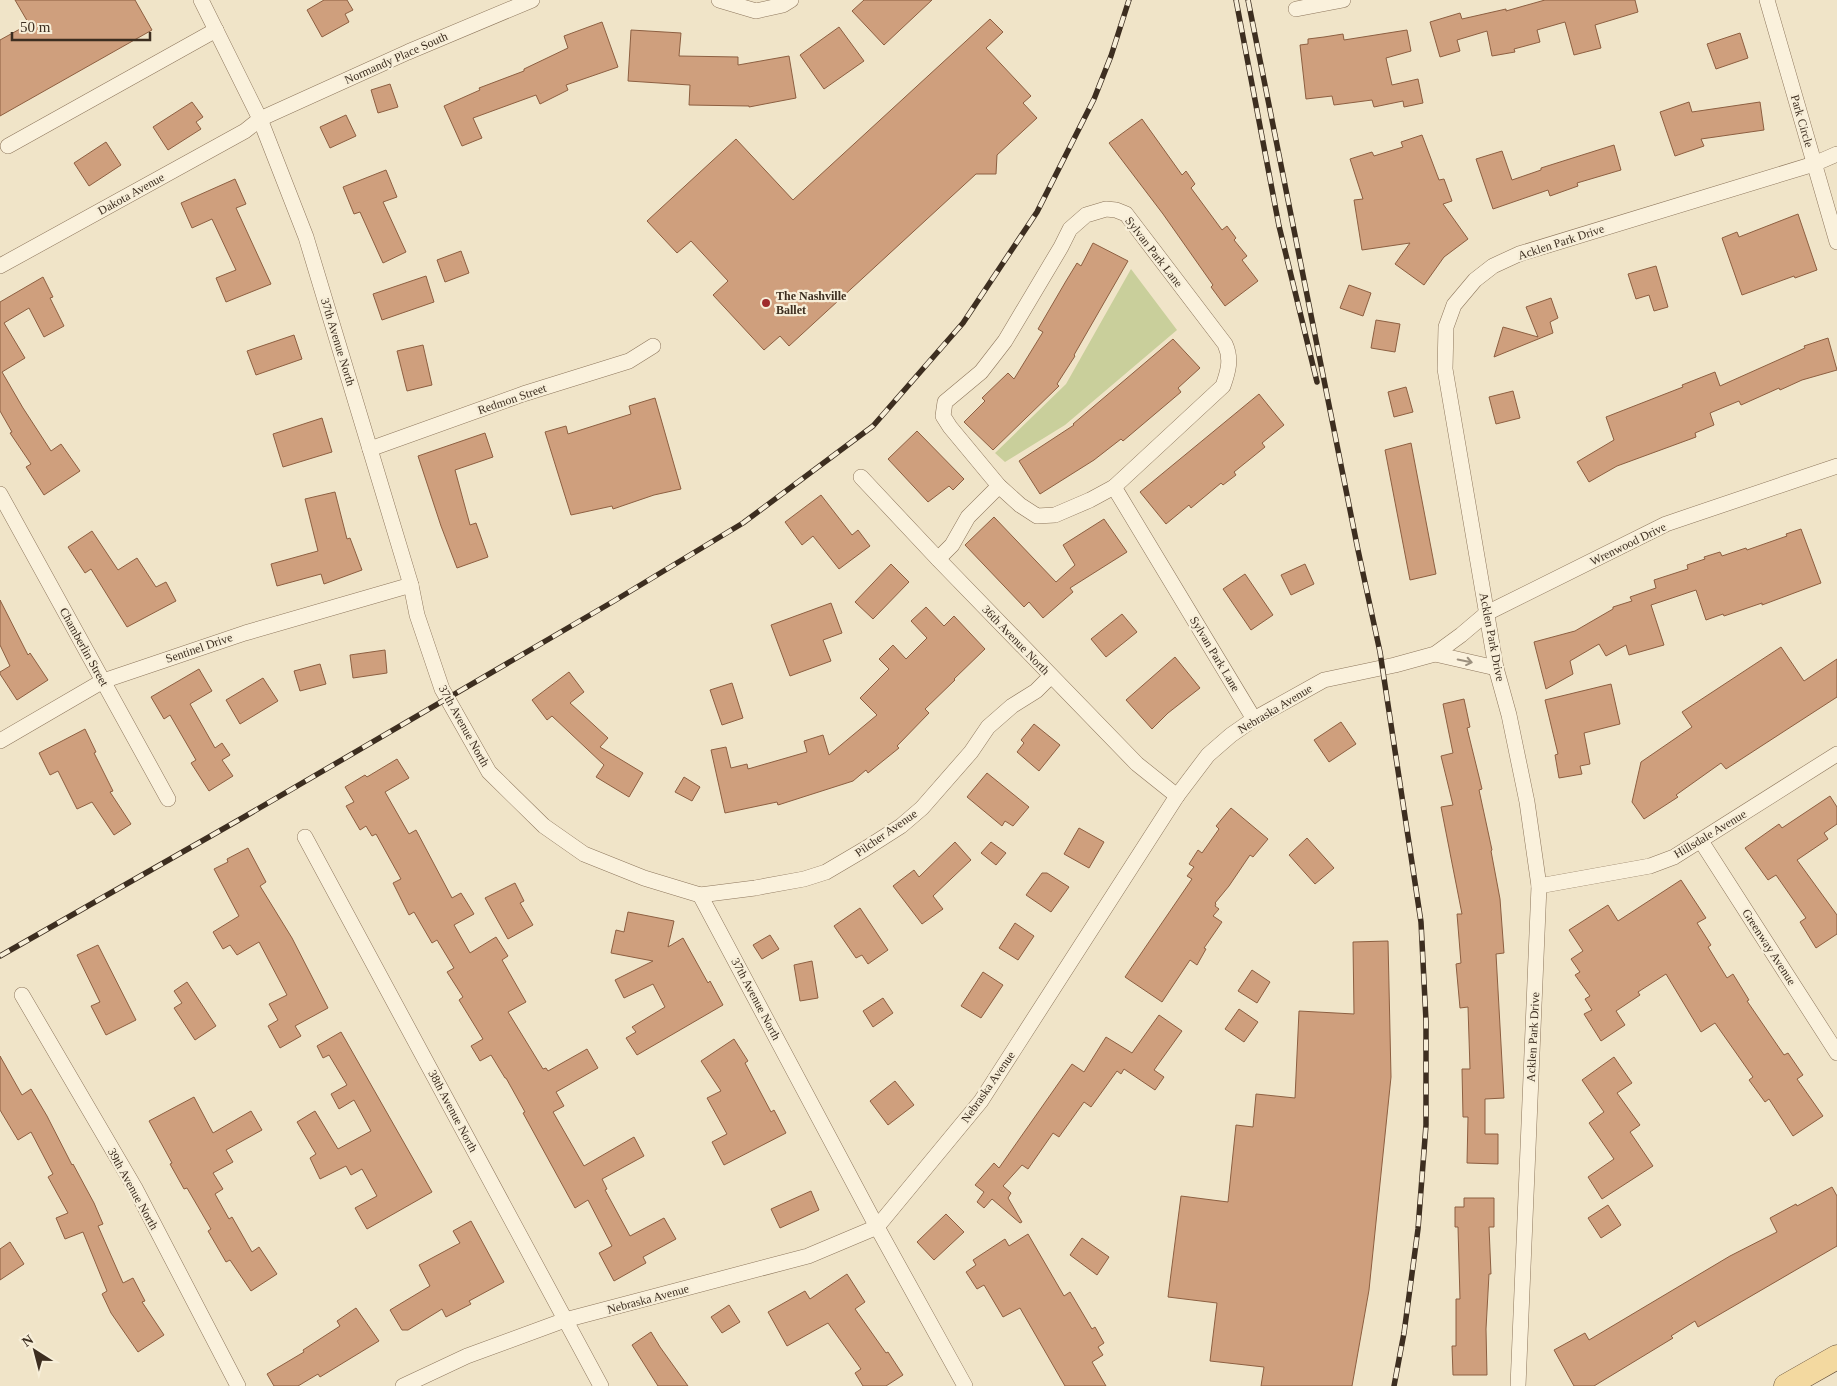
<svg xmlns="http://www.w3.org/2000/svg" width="1837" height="1386" viewBox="0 0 1837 1386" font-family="Georgia,serif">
<rect width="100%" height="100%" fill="#f0e4c8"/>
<polygon fill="#c9cf9b" points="1131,269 1177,330 1065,425 1005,462 995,453 1066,384"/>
<g fill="#cf9f7d" stroke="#8d5f41">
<polygon points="15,0 135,0 152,30 0,116 0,40 29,24"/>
<polygon points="324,0 347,0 353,10 345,14 349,22 322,37 307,10"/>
<polygon points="864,0 932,0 884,45 852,11"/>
<polygon points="1545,0 1635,0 1638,12 1595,25 1601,48 1574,55 1565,22 1537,30 1540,42 1514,49 1515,52 1492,56 1487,31 1457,40 1460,51 1440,57 1430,22 1460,13 1462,19 1506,9 1506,11"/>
<polygon points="990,19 1003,32 986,48 1031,96 1023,103 1037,118 997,155 996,174 976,174 789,346 780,336 764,350 713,295 728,281 691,241 677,253 647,221 736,139 793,200"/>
<polygon points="602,22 618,67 566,85 568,90 540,104 536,95 473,118 482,138 462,146 444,106 480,90 479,88 524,71 524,69 568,48 564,36"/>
<polygon points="839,27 864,61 824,89 800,55"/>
<polygon points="631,30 681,33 679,56 738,57 738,65 789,56 796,98 749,107 749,106 689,105 690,85 628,81"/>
<polygon points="1407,30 1411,51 1386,58 1392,85 1418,79 1423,103 1404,107 1403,101 1374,107 1372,100 1334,105 1332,96 1306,99 1300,45 1308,44 1308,39 1324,37 1343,34 1344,40"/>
<polygon points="1740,33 1748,58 1716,69 1707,44"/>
<polygon points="390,84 398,107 378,113 371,90"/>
<polygon points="192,102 203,117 196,122 201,129 168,150 153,127"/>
<polygon points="1689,102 1692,112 1760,102 1764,130 1701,139 1704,146 1675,156 1660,112"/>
<polygon points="346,115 356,136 330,148 320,127"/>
<polygon points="1142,119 1182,175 1186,171 1195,184 1191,188 1222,230 1227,226 1236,238 1234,240 1247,256 1242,260 1258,281 1225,306 1211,287 1213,285 1163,214 1109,143"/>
<polygon points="1422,135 1439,180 1444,179 1452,201 1443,204 1468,239 1444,257 1424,285 1395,264 1410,243 1362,250 1354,200 1363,199 1350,159 1372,152 1374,156 1403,147 1401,142"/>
<polygon points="106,142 121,165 89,186 74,163"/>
<polygon points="1614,145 1621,170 1577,183 1578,186 1550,196 1548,190 1493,209 1476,159 1502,151 1512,180 1541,170 1541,168"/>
<polygon points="386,170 397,197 383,202 406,252 383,263 360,212 354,214 343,187"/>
<polygon points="235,179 246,204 236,208 271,284 226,302 216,278 236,270 212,219 192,228 181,203"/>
<polygon points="1798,214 1817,270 1795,278 1794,276 1742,295 1722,238 1737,232 1739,237"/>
<polygon points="1093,243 1128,261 1074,355 1075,356 1057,384 1059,386 993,450 964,422 985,401 982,398 1008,373 1014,379 1043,332 1038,329 1066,281 1077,263 1081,266"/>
<polygon points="461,251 469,273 445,282 437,260"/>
<polygon points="1656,266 1668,307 1654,311 1649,295 1636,299 1628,274"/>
<polygon points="426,276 434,302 382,320 373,294"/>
<polygon points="43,277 53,297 50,298 64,326 44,337 29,308 4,323 25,358 2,372 23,408 51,451 61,444 80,471 44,495 26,467 31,464 10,433 12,432 0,411 0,302"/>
<polygon points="1349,285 1371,293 1363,316 1340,308"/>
<polygon points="1551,298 1558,318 1550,322 1553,333 1494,357 1503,327 1538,337 1526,307"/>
<polygon points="1376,320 1400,324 1395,352 1371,348"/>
<polygon points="294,335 302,359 256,375 247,351"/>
<polygon points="1828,338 1837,370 1802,380 1780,390 1779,388 1741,405 1739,401 1710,413 1714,425 1695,433 1696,437 1617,466 1589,482 1577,462 1614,440 1606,417 1683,387 1682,385 1715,372 1720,386 1805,348 1804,346"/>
<polygon points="1173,339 1200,368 1178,388 1181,392 1123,441 1121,439 1094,460 1040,494 1019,461 1074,425 1073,424"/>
<polygon points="423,345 432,385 407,391 397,351"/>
<polygon points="1406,387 1413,412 1394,417 1388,392"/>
<polygon points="1513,391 1520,418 1496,424 1489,397"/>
<polygon points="1259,394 1284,425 1262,443 1265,447 1234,472 1236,475 1223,485 1221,483 1191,508 1189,505 1166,524 1140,492"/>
<polygon points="655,398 681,489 654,495 613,509 612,506 571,515 545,432 566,426 568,434 631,414 629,406"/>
<polygon points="322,418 332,452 283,467 273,434"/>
<polygon points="917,431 964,479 953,490 949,486 928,502 888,459"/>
<polygon points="485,433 493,457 455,470 470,525 476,523 488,557 457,568 441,526 418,456"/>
<polygon points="1411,443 1436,574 1410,580 1385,450"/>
<polygon points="335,492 347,539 350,538 362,570 324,584 321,574 277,586 271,564 318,551 305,499"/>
<polygon points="821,495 852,535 858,530 870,546 839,569 813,536 802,545 785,522"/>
<polygon points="994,517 1056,582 1075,565 1063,545 1104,519 1127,552 1070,588 1073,592 1043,618 1029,602 1024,607 965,545"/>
<polygon points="1801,529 1821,583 1762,605 1762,603 1724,616 1723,614 1706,620 1696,590 1651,605 1664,645 1629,655 1626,645 1606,656 1599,644 1570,661 1573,674 1546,689 1534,642 1575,631 1613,609 1613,607 1632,601 1630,597 1656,588 1654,580 1688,569 1687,565 1705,559 1704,557 1720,552 1722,556 1746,548 1747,550 1787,536 1786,534"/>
<polygon points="92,531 118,570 137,558 156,587 166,582 176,601 127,627 91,569 85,573 68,547"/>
<polygon points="891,564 909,582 873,619 855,602"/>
<polygon points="1305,564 1314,584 1291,595 1281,575"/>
<polygon points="1245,574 1273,615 1251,630 1223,589"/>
<polygon points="0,600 28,655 30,653 48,680 17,700 0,674 0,672 10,666 0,645"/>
<polygon points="831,603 842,633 823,640 831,661 790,676 771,625"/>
<polygon points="926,607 944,626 954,616 985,649 954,679 955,680 925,709 929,713 897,746 899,748 868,773 866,770 853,781 778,805 777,802 725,813 711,750 726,747 731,768 747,764 748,769 807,752 804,741 823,735 829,755 877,715 860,698 889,669 879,659 893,645 906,659 927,638 911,621"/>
<polygon points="1122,614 1137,632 1106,657 1091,639"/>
<polygon points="1781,647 1804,681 1837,659 1837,697 1726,769 1721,763 1676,795 1678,797 1644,819 1632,802 1641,762 1692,727 1682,712"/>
<polygon points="385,650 387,673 353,678 350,655"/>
<polygon points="1175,657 1200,688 1168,713 1152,729 1126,700"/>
<polygon points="320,664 326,684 300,691 294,671"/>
<polygon points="199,669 212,691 190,704 215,748 222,743 230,755 222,760 233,776 209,791 191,763 196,760 170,715 164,719 151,697"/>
<polygon points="569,672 584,692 570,703 608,738 600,747 643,773 629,797 596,777 604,765 552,716 547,720 532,700"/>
<polygon points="263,678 278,701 240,724 226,700"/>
<polygon points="732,683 743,718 722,725 710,690"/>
<polygon points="1611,684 1620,724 1584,733 1590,764 1580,766 1582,774 1559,778 1555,755 1558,754 1545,700"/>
<polygon points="1464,699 1470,727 1467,728 1482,789 1479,790 1492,850 1491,851 1500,899 1504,953 1496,954 1504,1098 1485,1099 1485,1134 1498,1134 1498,1164 1467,1163 1468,1117 1463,1117 1462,1069 1470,1069 1468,1007 1460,1008 1456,964 1461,963 1457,914 1462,914 1441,807 1453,805 1441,756 1453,753 1443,704"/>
<polygon points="1341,722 1356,744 1329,762 1314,740"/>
<polygon points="1034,724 1060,745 1039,771 1017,752 1024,743 1021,740"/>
<polygon points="85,729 96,752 94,753 113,791 110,792 131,824 114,835 92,802 77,809 58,771 50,775 39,753"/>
<polygon points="397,759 409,778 385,792 409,834 416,830 452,898 461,893 474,914 454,925 470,953 496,937 508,956 502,960 526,1002 508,1012 543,1069 546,1068 548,1071 587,1049 598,1068 556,1092 564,1106 553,1112 584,1166 634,1137 644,1156 602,1179 607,1189 605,1190 630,1236 664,1218 676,1239 643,1257 646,1263 614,1281 599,1253 612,1246 588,1200 575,1208 523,1113 525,1112 506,1078 505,1078 491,1055 480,1061 471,1046 483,1039 459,1000 463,997 447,972 454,968 437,940 432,943 414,912 409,915 393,883 401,879 376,834 372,836 366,826 360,830 346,806 354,802 345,787 365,775 367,777"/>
<polygon points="987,773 1029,807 1013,826 1005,821 1002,826 967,797"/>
<polygon points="684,777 700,787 692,801 675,792"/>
<polygon points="1830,796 1837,807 1837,824 1824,833 1828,839 1797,860 1837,915 1837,934 1816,948 1800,922 1806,918 1776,875 1768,880 1745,848 1779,824 1782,828"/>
<polygon points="1231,808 1268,839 1253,857 1250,855 1229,886 1215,903 1216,904 1215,906 1219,909 1213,916 1222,922 1204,948 1206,949 1197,965 1190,960 1162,1002 1125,977 1192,879 1187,876 1194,867 1189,864 1198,850 1202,853 1219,829 1216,826"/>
<polygon points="1079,828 1104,842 1089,868 1064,854"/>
<polygon points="1307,838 1334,868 1315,884 1289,855"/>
<polygon points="955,842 971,860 933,896 943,909 922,924 893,886 914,870 919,877"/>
<polygon points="991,842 1006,853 996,865 981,853"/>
<polygon points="248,848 266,882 260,886 292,938 328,1008 295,1026 301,1036 280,1048 268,1026 278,1020 269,1004 287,995 259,942 237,955 230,945 223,949 213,932 239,916 214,869 228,862 227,859"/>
<polygon points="1042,873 1047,873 1069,887 1051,912 1026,895"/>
<polygon points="1681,880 1706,918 1697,923 1711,945 1708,947 1727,978 1733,974 1749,1000 1747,1001 1784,1055 1788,1053 1803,1075 1797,1079 1823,1116 1793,1136 1769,1099 1765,1102 1749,1080 1753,1077 1715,1023 1701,1032 1666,974 1638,992 1640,995 1616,1011 1625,1025 1601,1041 1584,1014 1592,1010 1585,999 1590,996 1575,975 1580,972 1571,959 1583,951 1569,930 1608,905 1618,921"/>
<polygon points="515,883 524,901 520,903 533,925 508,939 485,898"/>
<polygon points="860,908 888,950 868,964 862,955 856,958 834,926"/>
<polygon points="628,912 674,921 668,947 683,938 708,983 710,981 723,1005 637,1055 626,1038 636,1032 632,1027 665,1007 653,984 624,998 615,980 653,961 611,953 616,930 624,932"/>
<polygon points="1015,923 1034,936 1018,960 999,948"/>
<polygon points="770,935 779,949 762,959 753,945"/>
<polygon points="1388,941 1391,1077 1369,1290 1352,1386 1261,1386 1264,1367 1210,1361 1217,1303 1168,1297 1181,1196 1228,1202 1236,1125 1253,1127 1256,1094 1295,1098 1299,1011 1354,1014 1353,942"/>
<polygon points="98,945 136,1020 106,1035 91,1006 100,1002 77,955"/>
<polygon points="812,961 818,998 800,1001 794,965"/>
<polygon points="1252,970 1270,982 1257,1003 1238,991"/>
<polygon points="983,972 1003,985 981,1018 961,1006"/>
<polygon points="187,982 216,1026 195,1040 174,1008 182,1003 174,991"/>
<polygon points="883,998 893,1013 873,1027 863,1011"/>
<polygon points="1239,1009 1258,1022 1244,1042 1225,1029"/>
<polygon points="1159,1015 1182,1031 1154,1070 1164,1077 1155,1090 1124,1069 1121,1074 1117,1071 1091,1107 1084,1102 1059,1137 1053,1133 1028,1169 1022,1165 1003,1186 1011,1193 1008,1198 1022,1222 1020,1223 992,1199 984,1208 977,1202 984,1192 975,1185 994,1163 999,1168 1072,1064 1084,1072 1106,1037 1132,1053"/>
<polygon points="341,1032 432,1192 367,1229 355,1208 377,1196 362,1169 351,1175 346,1166 320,1179 310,1158 316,1154 297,1122 315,1111 338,1149 371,1131 354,1100 339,1109 331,1094 347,1085 329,1055 323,1058 317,1046"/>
<polygon points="734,1039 748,1061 745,1063 771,1112 774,1110 786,1133 724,1165 712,1142 727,1134 707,1098 721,1091 701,1061"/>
<polygon points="0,1056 22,1095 31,1089 47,1116 72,1165 73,1164 94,1203 103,1224 98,1226 123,1283 133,1278 145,1301 142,1302 164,1335 138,1352 111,1313 102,1294 107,1291 83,1232 65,1239 56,1218 68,1213 48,1177 53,1174 31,1132 18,1140 0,1110"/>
<polygon points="1614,1057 1632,1083 1617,1093 1640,1125 1630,1132 1653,1166 1602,1199 1588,1177 1614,1159 1589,1123 1604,1112 1582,1080"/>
<polygon points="895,1081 914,1105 888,1125 870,1101"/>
<polygon points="194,1097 213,1133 251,1111 262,1130 226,1150 233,1162 213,1173 223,1189 215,1194 229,1219 232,1217 252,1252 259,1247 277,1274 251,1291 230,1260 226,1262 208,1231 211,1229 187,1188 184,1189 170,1164 172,1163 149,1121"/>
<polygon points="1832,1187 1837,1196 1837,1246 1698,1327 1695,1321 1671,1336 1673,1338 1594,1386 1574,1386 1554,1350 1585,1333 1589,1340 1730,1256 1777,1232 1770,1218 1796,1204 1797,1206"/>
<polygon points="811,1191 819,1210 780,1228 771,1209"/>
<polygon points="1464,1198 1494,1198 1494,1227 1489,1227 1491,1274 1489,1274 1486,1329 1487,1375 1453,1375 1452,1346 1456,1346 1456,1299 1460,1299 1458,1227 1455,1227 1455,1207 1464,1207"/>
<polygon points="1608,1205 1621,1225 1601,1238 1588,1218"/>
<polygon points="946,1214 964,1232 934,1260 917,1242"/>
<polygon points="471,1221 504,1282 469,1301 471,1304 446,1317 442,1309 408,1330 402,1330 390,1310 430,1286 419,1265 460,1243 453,1231"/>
<polygon points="1028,1234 1064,1296 1070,1292 1092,1329 1095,1327 1104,1343 1098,1347 1103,1355 1092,1362 1106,1386 1065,1386 1020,1308 1003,1317 984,1285 977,1289 966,1272 976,1265 973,1260 1005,1239 1009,1246"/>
<polygon points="1082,1238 1109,1257 1097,1275 1070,1255"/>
<polygon points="10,1242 24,1264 0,1280 0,1249"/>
<polygon points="847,1274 865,1302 855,1309 886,1353 888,1352 903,1375 886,1386 863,1386 855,1373 861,1369 828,1323 787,1346 768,1312 805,1291 810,1299"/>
<polygon points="729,1305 740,1322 722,1333 711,1317"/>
<polygon points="356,1308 379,1341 320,1377 318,1374 298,1386 274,1386 267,1374 304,1352 303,1350 340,1326 337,1321"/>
<polygon points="651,1332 660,1347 688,1386 658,1386 632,1345"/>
</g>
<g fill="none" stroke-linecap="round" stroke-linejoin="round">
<g stroke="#8d765c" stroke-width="16">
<g id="street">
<polyline points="201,0 260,119 306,237 411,585 417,615 442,689 489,772 544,826 584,854 644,878 700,895 755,888 804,879 826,872 865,849 901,826 922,808 971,752 988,727 1012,706 1036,691 1051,676"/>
<polyline points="719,0 756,11 783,5 791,0"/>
<polyline points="1767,0 1837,242"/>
<polyline points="1296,9 1343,0"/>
<polyline points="8,146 216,30"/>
<path d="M1106,209L1116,210L1126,214L1225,344C1232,359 1228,372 1223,386L1114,487L1090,500L1055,515L1037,516L1020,505L999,486L950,427L943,416L945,402L981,372L1005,341L1061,247L1070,229L1086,215Z"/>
<polyline points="0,266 245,131 260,119 408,52 532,0"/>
<polyline points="370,449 523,394 629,361 653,346"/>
<polyline points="861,477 938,559 1137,764 1177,796"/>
<polyline points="1114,487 1254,719"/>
<polyline points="0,494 168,799"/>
<polyline points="938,559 952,545 968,517 999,486"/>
<polyline points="1435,654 1496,668"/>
<polyline points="0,741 103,681 245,633 411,585"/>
<polyline points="305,837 601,1386"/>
<polyline points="1701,841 1837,1053"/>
<polyline points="1539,886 1650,866 1674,857 1837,754"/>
<polyline points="700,895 877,1227 965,1386"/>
<polyline points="22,995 135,1188 238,1386"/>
<polyline points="403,1386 467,1356 565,1320 808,1256 877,1227 981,1101 1177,796 1208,755 1231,735 1254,719 1324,680 1395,665 1435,654 1461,635 1487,613 1666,524 1837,466"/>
<polyline points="1518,1386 1539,886 1527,802 1509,715 1496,668 1445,369 1446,327 1454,305 1475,280 1493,266 1519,254 1814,164 1837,154"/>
</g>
</g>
<g stroke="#5b4430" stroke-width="25">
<polyline id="primary" points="1786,1386 1837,1357"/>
</g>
<use href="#street" stroke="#faf1dc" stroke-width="15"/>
<use href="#primary" stroke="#f3d9a0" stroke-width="24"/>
<g stroke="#3d2e20" stroke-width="5.5">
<g id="rail">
<polyline points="1236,0 1279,226 1317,382"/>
<polyline points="1248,0 1358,550 1380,652 1421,922 1426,1021 1426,1125 1418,1229 1404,1333 1394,1386"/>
<polyline points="0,956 244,817 614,601 743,523 873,426 963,323 1037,212 1094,99 1111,56 1129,0"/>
</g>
</g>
<use href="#rail" stroke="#f7eed8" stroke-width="4" stroke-dasharray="11" stroke-linecap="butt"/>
</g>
<defs><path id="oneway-shaft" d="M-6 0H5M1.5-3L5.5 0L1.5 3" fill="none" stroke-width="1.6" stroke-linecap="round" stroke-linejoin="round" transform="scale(1.25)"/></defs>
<use stroke="#9c907e" href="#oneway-shaft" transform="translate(1465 661) rotate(12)"/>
<circle fill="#9e2a2b" stroke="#f7eed8" stroke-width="2" cx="766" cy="303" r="5"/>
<g text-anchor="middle" stroke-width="4.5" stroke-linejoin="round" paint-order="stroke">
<g font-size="12" fill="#3d2e20" stroke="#f7eed8">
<text transform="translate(396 58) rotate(-24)" y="4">Normandy Place South</text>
<text transform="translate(1802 121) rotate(74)" y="4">Park Circle</text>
<text transform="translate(131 194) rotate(-29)" y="4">Dakota Avenue</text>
<text transform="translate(1561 242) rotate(-18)" y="4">Acklen Park Drive</text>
<text transform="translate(1154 252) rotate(52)" y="4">Sylvan Park Lane</text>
<text transform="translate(338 342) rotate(73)" y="4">37th Avenue North</text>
<text transform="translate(512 399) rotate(-19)" y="4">Redmon Street</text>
<text transform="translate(1628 544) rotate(-26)" y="4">Wrenwood Drive</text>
<text transform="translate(1492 637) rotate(79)" y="4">Acklen Park Drive</text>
<text transform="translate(1016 640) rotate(46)" y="4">36th Avenue North</text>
<text transform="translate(84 647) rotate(61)" y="4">Chamberlin Street</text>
<text transform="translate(199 648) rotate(-19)" y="4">Sentinel Drive</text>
<text transform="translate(1215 654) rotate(59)" y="4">Sylvan Park Lane</text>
<text transform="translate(1275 709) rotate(-31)" y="4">Nebraska Avenue</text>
<text transform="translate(464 726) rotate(61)" y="4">37th Avenue North</text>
<text transform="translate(886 833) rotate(-35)" y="4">Pilcher Avenue</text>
<text transform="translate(1710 834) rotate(-31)" y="4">Hillsdale Avenue</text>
<text transform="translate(1769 947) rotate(57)" y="4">Greenway Avenue</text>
<text transform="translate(756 999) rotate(62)" y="4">37th Avenue North</text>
<text transform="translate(1533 1037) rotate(-87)" y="4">Acklen Park Drive</text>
<text transform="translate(988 1087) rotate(-55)" y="4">Nebraska Avenue</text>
<text transform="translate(453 1111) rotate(62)" y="4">38th Avenue North</text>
<text transform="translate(133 1189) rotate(61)" y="4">39th Avenue North</text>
<text transform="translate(648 1299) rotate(-15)" y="4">Nebraska Avenue</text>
</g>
<g font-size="12" font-weight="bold" fill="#3d2e20" stroke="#f7eed8" text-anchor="start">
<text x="776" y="300">The Nashville<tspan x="776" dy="14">Ballet</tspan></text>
</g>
</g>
<g transform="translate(35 1351) rotate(324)" stroke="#f7eed8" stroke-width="4" paint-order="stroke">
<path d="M0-4L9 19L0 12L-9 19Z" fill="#3d2e20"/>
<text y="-8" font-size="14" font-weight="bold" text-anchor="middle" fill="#3d2e20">N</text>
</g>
<path d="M12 32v8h138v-8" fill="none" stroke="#3d2e20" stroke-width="2.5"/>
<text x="20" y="32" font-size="15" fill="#3d2e20" stroke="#f7eed8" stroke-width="4" paint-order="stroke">50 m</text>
</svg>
